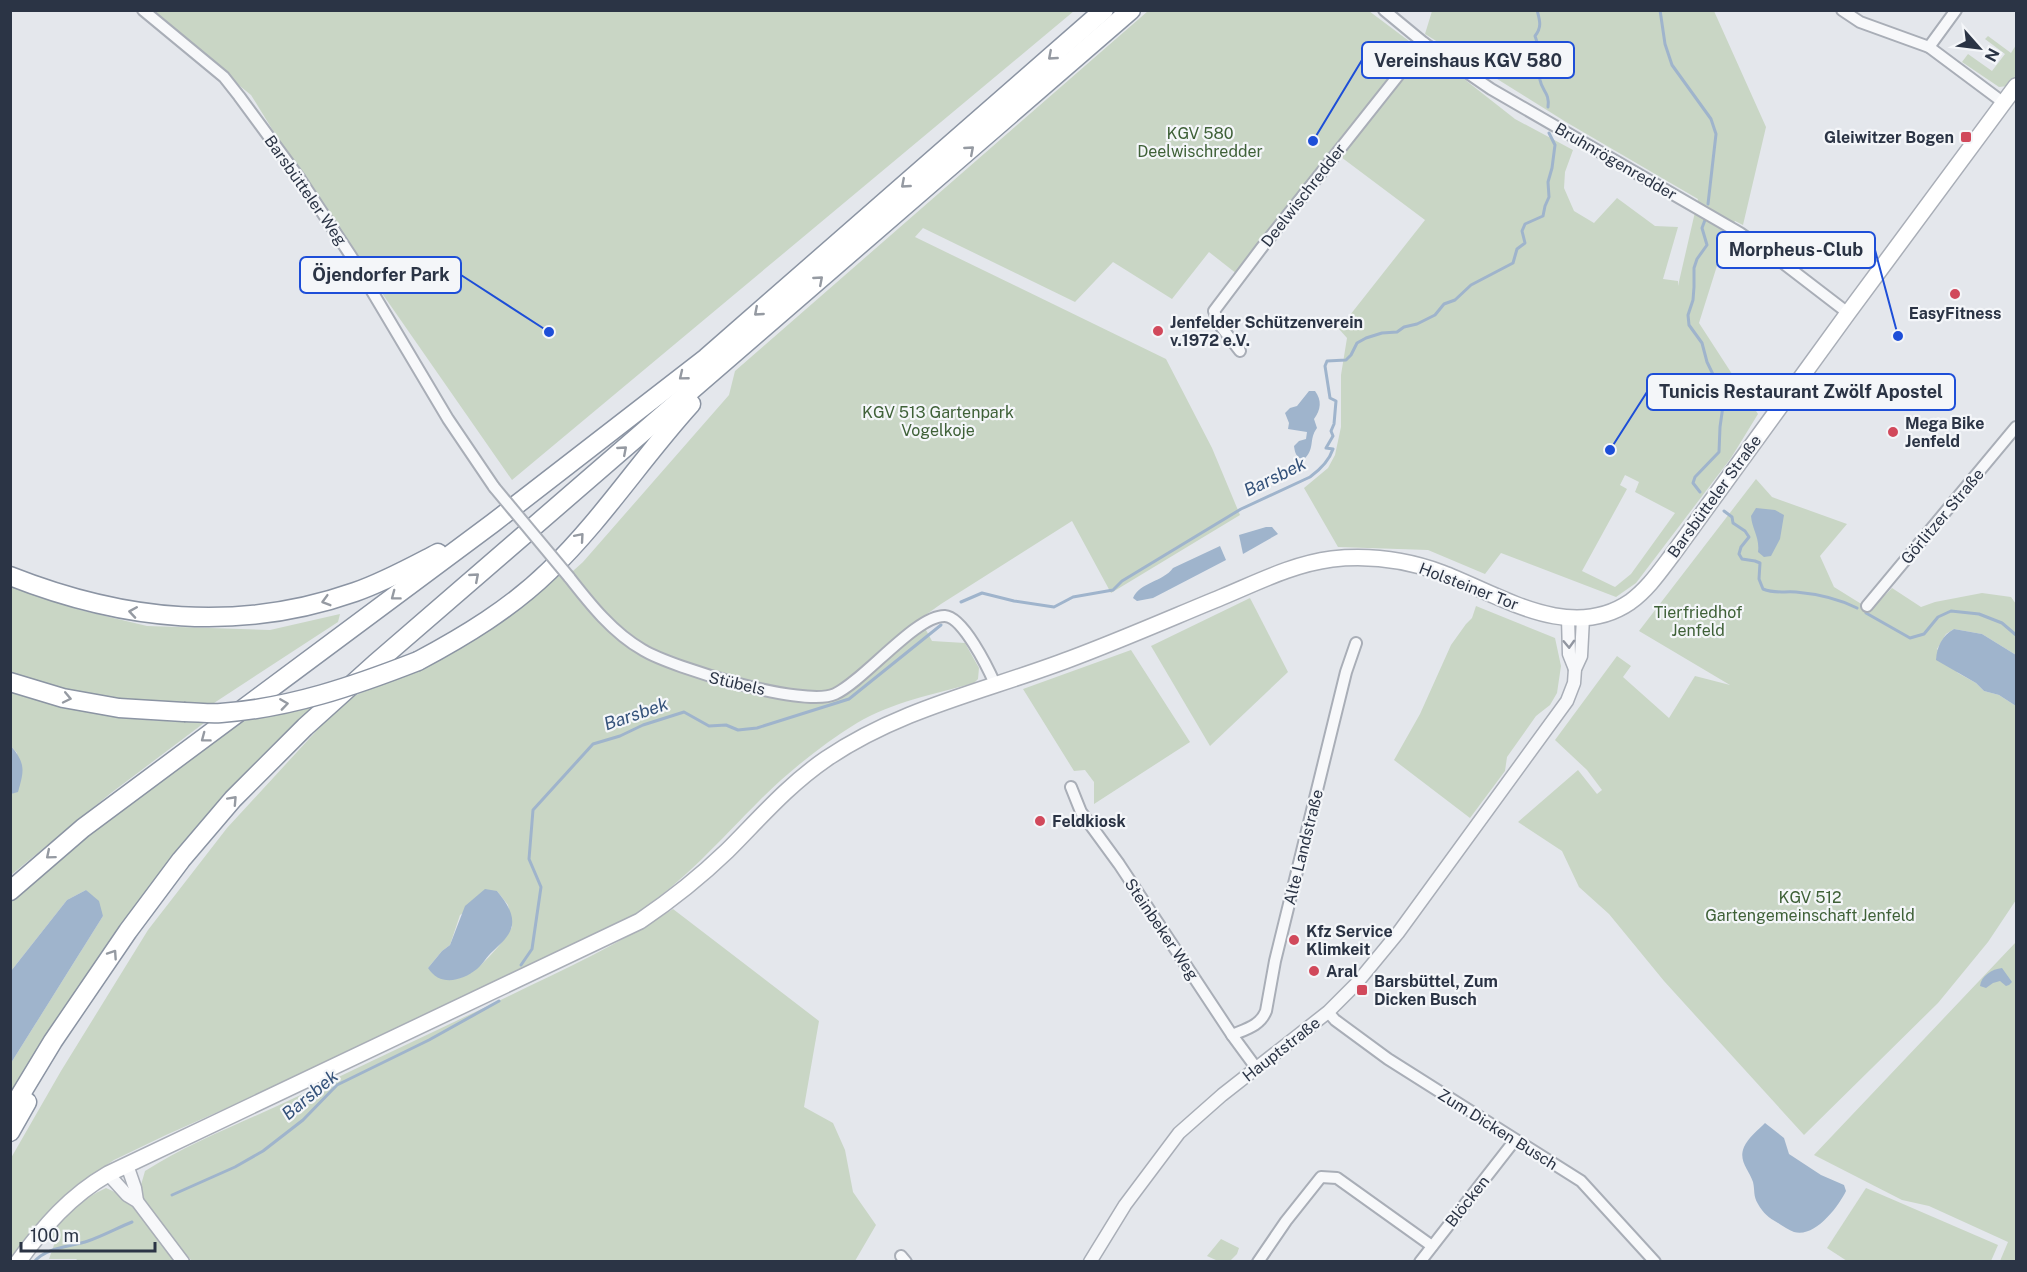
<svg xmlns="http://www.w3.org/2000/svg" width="2027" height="1272" viewBox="0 0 2027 1272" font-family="'Public Sans',sans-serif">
<rect width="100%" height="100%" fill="#e4e7ec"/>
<g fill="#c9d6c5" fill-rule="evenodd">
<polygon points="147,11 1074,11 512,480 306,184 251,95"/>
<path d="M1148,11H1369L1417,47L1459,75L1515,119L1573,150L1565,172L1564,188L1574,211L1594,223L1617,198L1655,226L1678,227L1663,279L1678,281V286L1698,199L1566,122L1425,34L1432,11H1714L1766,127L1743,225L1735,221L1727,234L1699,323L1758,414L1731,458L1636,583L1616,597L1501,553L1485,574L1428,550L1338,547L1304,488L1328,468L1335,455L1341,427V375L1347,338L1339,329L1425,220L1333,151L1237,274L1209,252L1172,299L1113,262L1075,302L923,228L915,237L1166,359L1212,448L1240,515L1111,593L1072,521L941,604L920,619L932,641L965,643L979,668L978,679L974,683C935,694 892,702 857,723C823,744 789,771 760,800C721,839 682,884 635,914L422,1021L166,1135L114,1160L78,1184L46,1214L11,1259V1158L61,1071L148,930L227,828L320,727L354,696L443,658L512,611L557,571L564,579L583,562L729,395L735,371ZM1625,475L1639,482L1635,492L1675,513L1631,574L1615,587L1582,571L1627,489L1620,485ZM497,891L508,905L512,927C505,941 483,965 471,973L428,968L442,951L450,945L460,915Z"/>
<polygon points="1988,36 2011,53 2016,45 2016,75 2008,86 1999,87 1962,62 1968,54 1992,71 2005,54 1985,39"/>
<polygon points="1756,479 1772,497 1847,524 1820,556 1834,587 1871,610 1892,588 1921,607 1935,602 1982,593 2011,597 2016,604 2016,655 1982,634 1954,629 1946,634 1937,649 1958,673 1976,683 1984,691 1999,695 2016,706 2016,900 1988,942 1938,1003 1804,1135 1664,981 1609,914 1579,887 1562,851 1518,822 1578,770 1597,794 1602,790 1587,770 1555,740 1617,656 1631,666 1623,677 1669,718 1695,676 1730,685 1639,631"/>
<polygon points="10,583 80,610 147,626 270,630 340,614 338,622 214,703 199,705 106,699 38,684 11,673"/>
<polygon points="1250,598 1288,672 1210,746 1151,646"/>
<polygon points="1476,606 1555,638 1561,666 1557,693 1550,705 1536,716 1507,757 1505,771 1470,818 1394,760 1420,714 1451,645 1466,624 1472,618"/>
<polygon points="1131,650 1190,742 1094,804 1094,782 1085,770 1074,771 1023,689"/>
<polygon points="11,690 78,710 146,720 204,723 111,793 11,875 11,794 18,791 17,753 11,746"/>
<polygon points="320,705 256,767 11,1107 11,1063 103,916 86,890 67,900 11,971 11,902 87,833 242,719 281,713"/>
<path d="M673,909L819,1021L804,1107L833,1123L845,1150L853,1192L876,1225L855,1261H192C179,1246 139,1205 141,1185C142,1181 144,1175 145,1171C186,1145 231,1127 275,1107C346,1074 417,1039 488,1006C550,976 615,947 673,909Z"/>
<polygon points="2016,942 2016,1261 2000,1261 2008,1242 1929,1206 1902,1200 1814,1155"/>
<path d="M106,1188C130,1196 162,1241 179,1261L80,1262L76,1259H49L55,1242L45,1237C63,1217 81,1199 106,1188Z"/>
<polygon points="1866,1188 1998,1245 1991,1261 1847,1261 1827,1248"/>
<polygon points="1221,1239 1239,1248 1237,1254 1230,1261 1218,1261 1207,1256"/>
</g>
<g fill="#9fb4cc">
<path d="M1309,391H1315C1322,400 1321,410 1314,419L1317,428C1308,440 1316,449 1303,460C1296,457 1295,453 1294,446L1299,441L1306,439L1307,432L1288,429L1289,423L1285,413L1290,408L1297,406Z"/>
<path d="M1756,508L1775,510L1784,515L1780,539L1771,556L1764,557L1758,552C1760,538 1752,529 1751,516Z"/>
<polygon points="1266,527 1272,527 1278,534 1243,554 1239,535"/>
<path d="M1220,546L1226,560L1153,598L1137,601L1133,598C1140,582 1163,582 1173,568Z"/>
<path d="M1954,629L1982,634L2016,655V706L1999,695L1984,691L1976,683L1936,660C1937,646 1942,636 1954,629Z"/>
<path d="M11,746C26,764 24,771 18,792L11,794Z"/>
<path d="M485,889L497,891C505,901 516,915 511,929C508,938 499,945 493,951C487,956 483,964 477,969C462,981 440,987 428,968L442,951L450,945L465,906Z"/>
<polygon points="86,890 99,901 103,916 11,1063 11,971 67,900"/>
<path d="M2002,968L2012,982L2009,985L2006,986L2000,981L1993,983L1986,988L1980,986C1981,976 1992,969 2002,968Z"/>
<path d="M1765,1123L1784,1138L1789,1154L1821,1175L1844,1185L1846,1191C1838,1207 1815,1238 1794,1232C1789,1230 1783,1226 1778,1223C1769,1218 1763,1213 1758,1204C1753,1196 1755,1190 1753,1182C1749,1170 1738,1161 1744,1147C1748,1138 1758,1130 1765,1123Z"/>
</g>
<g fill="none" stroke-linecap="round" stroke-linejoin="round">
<g stroke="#9fb4cc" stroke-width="3">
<path d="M1537,10C1540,21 1542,27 1535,36C1537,42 1540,49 1540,55C1540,64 1539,71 1540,80C1542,91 1550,93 1548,107"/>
<polyline points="1660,10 1665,44 1672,65 1711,119 1716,134 1708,204"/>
<polyline points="1700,492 1693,483 1695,477 1719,452 1720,427 1723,406 1721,391 1707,362 1702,343 1689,325 1688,315 1693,300 1694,287 1694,268 1697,259 1707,245 1702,228 1705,220"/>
<path d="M1724,511L1732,517L1733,523L1745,531L1749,537L1741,547L1739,554L1742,559L1755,561L1760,563L1759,579L1763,589C1775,594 1784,591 1796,592C1818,594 1837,598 1857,608"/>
<path d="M961,602L982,593L1014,601L1054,607L1073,597L1113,590L1122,581L1241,509L1310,477C1321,469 1329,461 1333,449L1326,448L1333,436L1331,431L1334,424L1336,401L1330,398L1325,366L1327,361L1346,360L1351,355L1357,343L1366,338L1382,333L1397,332L1404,327L1417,324L1435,315L1444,304L1455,300L1471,285L1513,263L1517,249L1525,243L1522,231L1525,224L1543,216L1545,206L1549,197L1548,182L1552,168L1555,145L1549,133"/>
<polyline points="1866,613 1910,638 1924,634 1938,617 1951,611 1979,614 2002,623 2016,635"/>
<polyline points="521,965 532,949 541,887 529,859 533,810 593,744 620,736 643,725 684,712 709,726 726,725 738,730 757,728 849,699 941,625"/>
<polyline points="172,1195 235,1167 263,1151 303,1120 337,1085 429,1040 499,1001"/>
<path d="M34,1262C46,1247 70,1247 88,1241C103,1236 117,1228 132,1222"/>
</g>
<g stroke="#a9aeb7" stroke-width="14">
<g id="minor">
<polyline points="143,10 224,77 239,96 300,179 351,256 448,419 494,487"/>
<polyline points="1384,10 1424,43 1491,89 1740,233 1775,257 1848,313"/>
<polyline points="1842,10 1860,22 1929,47 2004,103"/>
<polyline points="1929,47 1956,10"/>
<polyline points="1240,351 1219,324 1214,311 1263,246 1424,43"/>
<path d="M569,577C590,604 613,633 643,650C673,668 805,708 835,694C865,680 916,615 945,616C963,617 988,668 995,684"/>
<polyline points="1867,606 2016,427"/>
<polyline points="1071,787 1081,812 1119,864 1232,1035 1257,1069"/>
<polyline points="1328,1012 1335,1020 1388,1059 1581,1181 1655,1262"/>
<path d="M1232,1035C1246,1029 1260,1026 1266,1011L1275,961L1346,672L1356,643"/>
<polyline points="901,1256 906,1262"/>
<polyline points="1258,1262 1286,1221 1321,1177 1337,1178 1432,1246"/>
<polyline points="1420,1262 1515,1140"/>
</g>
</g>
<g stroke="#a9aeb7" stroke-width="15">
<g id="tertiary">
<polyline points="1568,618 1569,654 1575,669"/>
<polyline points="127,1165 135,1188 137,1201"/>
<polyline points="108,1174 127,1195 137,1201 183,1262"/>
<polyline points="1090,1262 1125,1205 1179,1133 1222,1095 1328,1012 1356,984 1398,933 1567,701 1574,683 1575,669 1581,656 1583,618"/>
</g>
</g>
<g stroke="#a9aeb7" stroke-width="18">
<path id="secondary" d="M18,1262C44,1226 70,1196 108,1174L640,921C671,900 700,877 727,851C759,819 788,785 826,759C901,708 986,691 1070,659C1121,640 1171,618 1222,597C1258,582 1293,564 1332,559C1369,555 1407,560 1442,573C1500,595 1570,643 1630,602C1648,589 1660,571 1673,554L1848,313L2016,86"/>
</g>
<g stroke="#8b94a3" stroke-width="21">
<g id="motorway">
<path d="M10,576C124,621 238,633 355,592C384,582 411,567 438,553"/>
<path d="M418,661C465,636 511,608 549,571C602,520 642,458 691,404"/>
<polyline points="10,682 63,698 119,708 184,712"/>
<polyline points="10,891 83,828 493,523 706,358 1104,10"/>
<polyline points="10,1112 53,1041 128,931 181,860 233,799 305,727 376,663 1131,10"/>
<polyline points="10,1132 27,1102"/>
</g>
</g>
<use href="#minor" stroke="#f7f8fa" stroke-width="10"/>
<use href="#tertiary" stroke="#f7f8fa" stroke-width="12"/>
<use href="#secondary" stroke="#fff" stroke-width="15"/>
<use href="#motorway" stroke="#fff" stroke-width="18"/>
<g stroke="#a9aeb7" stroke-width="14" stroke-linecap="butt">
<polyline id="minor-bridge" points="494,487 569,577"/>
</g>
<g stroke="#8b94a3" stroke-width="21" stroke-linecap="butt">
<path id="motorway-bridge" d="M184,712C196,712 209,714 221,713C290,708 354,686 418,661"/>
</g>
<use href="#minor-bridge" stroke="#f7f8fa" stroke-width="10"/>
<use href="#motorway-bridge" stroke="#fff" stroke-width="18"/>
</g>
<defs><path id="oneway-chevron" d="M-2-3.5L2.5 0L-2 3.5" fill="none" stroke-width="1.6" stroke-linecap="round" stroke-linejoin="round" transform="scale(1.5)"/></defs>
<g stroke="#959aa2">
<use href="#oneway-chevron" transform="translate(1052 56) rotate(139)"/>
<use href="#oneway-chevron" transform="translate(970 150) rotate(-41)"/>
<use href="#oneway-chevron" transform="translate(905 184) rotate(139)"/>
<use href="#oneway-chevron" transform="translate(819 280) rotate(-41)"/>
<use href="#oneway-chevron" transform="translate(758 312) rotate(139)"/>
<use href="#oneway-chevron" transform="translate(683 376) rotate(141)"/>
<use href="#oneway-chevron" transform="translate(623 450) rotate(-41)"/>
<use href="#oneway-chevron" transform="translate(580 537) rotate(-49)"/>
<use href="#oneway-chevron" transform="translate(475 577) rotate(-41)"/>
<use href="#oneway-chevron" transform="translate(395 596) rotate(143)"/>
<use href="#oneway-chevron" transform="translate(326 601) rotate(164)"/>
<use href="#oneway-chevron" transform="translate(133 612) rotate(-171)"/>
<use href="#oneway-chevron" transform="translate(67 698) rotate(12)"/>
<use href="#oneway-chevron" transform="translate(284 704) rotate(-8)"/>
<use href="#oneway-chevron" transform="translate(205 738) rotate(143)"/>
<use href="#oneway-chevron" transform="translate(233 800) rotate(-47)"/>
<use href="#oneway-chevron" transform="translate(50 855) rotate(140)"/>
<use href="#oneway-chevron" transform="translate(113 954) rotate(-56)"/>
</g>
<use stroke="#9196a0" href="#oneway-chevron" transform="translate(1569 644) rotate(88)"/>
<g fill="#d1495b" stroke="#f4f6f9" stroke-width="2">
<rect x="1960" y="131" width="12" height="12" rx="3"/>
<circle cx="1955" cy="294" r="6"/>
<circle cx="1158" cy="331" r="6"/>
<circle cx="1893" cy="432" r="6"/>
<circle cx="1040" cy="821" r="6"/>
<circle cx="1294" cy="940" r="6"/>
<circle cx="1314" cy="971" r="6"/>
<rect x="1356" y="984" width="12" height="12" rx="3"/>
</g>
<g text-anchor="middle" stroke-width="4.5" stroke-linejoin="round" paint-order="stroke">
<g font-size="16" fill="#3f6138" stroke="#f4f6f9">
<text x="1200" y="139">KGV 580<tspan x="1200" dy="18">Deelwischredder</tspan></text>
<text x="938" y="418">KGV 513 Gartenpark<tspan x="938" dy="18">Vogelkoje</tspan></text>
<text x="1698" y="618">Tierfriedhof<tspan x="1698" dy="18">Jenfeld</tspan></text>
<text x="1810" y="903">KGV 512<tspan x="1810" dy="18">Gartengemeinschaft Jenfeld</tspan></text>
</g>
<g font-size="16" font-weight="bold" fill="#2b3445" stroke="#f4f6f9" text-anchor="start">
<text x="1954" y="143" text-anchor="end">Gleiwitzer Bogen</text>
<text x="1955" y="319" text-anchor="middle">EasyFitness</text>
<text x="1170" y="328">Jenfelder Schützenverein<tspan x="1170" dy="18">v.1972 e.V.</tspan></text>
<text x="1905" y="429">Mega Bike<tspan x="1905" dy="18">Jenfeld</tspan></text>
<text x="1052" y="827">Feldkiosk</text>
<text x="1306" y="937">Kfz Service<tspan x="1306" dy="18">Klimkeit</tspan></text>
<text x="1326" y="977">Aral</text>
<text x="1374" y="987">Barsbüttel, Zum<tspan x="1374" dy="18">Dicken Busch</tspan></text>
</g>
<g font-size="16" fill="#2b3445" stroke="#f4f6f9">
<text transform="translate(1616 161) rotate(30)" y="6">Bruhnrögenredder</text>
<text transform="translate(306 190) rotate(55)" y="6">Barsbütteler Weg</text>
<text transform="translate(1303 195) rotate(-52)" y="6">Deelwischredder</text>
<text transform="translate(1714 496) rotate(-54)" y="6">Barsbütteler Straße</text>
<text transform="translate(1942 516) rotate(-50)" y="6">Görlitzer Straße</text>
<text transform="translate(1469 586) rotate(21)" y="6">Holsteiner Tor</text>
<text transform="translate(737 683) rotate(13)" y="6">Stübels</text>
<text transform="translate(1303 847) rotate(-76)" y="6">Alte Landstraße</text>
<text transform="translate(1162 929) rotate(56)" y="6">Steinbeker Weg</text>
<text transform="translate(1281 1049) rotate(-38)" y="6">Hauptstraße</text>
<text transform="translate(1498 1129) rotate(32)" y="6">Zum Dicken Busch</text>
<text transform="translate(1467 1201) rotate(-52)" y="6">Blöcken</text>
</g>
<g font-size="18" font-style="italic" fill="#34527a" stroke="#f4f6f9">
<text transform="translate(1275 477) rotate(-26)" y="6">Barsbek</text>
<text transform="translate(636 714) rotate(-19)" y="6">Barsbek</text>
<text transform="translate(310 1095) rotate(-40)" y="6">Barsbek</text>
</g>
</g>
<path fill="none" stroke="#1d4ed8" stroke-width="2" d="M1313 141L1362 60M1898 336L1875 250M549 332L461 275M1610 450L1647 392"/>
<g fill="#1d4ed8" stroke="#f4f6f9" stroke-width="2">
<circle cx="1313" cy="141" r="6"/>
<circle cx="1898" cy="336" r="6"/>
<circle cx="549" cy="332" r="6"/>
<circle cx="1610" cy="450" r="6"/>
</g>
<g fill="#f4f6f9" stroke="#1d4ed8" stroke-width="2">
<rect x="1362" y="42" width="212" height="36" rx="6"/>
<rect x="1717" y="232" width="158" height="36" rx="6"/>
<rect x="300" y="257" width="161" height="36" rx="6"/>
<rect x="1647" y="374" width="308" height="36" rx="6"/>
</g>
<g font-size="18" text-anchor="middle" font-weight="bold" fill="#2b3445">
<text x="1468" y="67">Vereinshaus KGV 580</text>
<text x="1796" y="256">Morpheus-Club</text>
<text x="381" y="281">Öjendorfer Park</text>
<text x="1801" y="398">Tunicis Restaurant Zwölf Apostel</text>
</g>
<rect width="2027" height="1272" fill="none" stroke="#2b3445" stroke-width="24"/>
<g transform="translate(1979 48) rotate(118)" stroke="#f4f6f9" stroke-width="4.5" paint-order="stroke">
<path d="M0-4.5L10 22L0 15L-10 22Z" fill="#2b3445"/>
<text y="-9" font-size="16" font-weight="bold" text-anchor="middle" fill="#2b3445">N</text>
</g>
<path d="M21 1242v9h134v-9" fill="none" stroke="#2b3445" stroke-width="3"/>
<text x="30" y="1242" font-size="18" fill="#2b3445" stroke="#f4f6f9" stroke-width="4.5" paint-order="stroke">100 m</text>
</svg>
